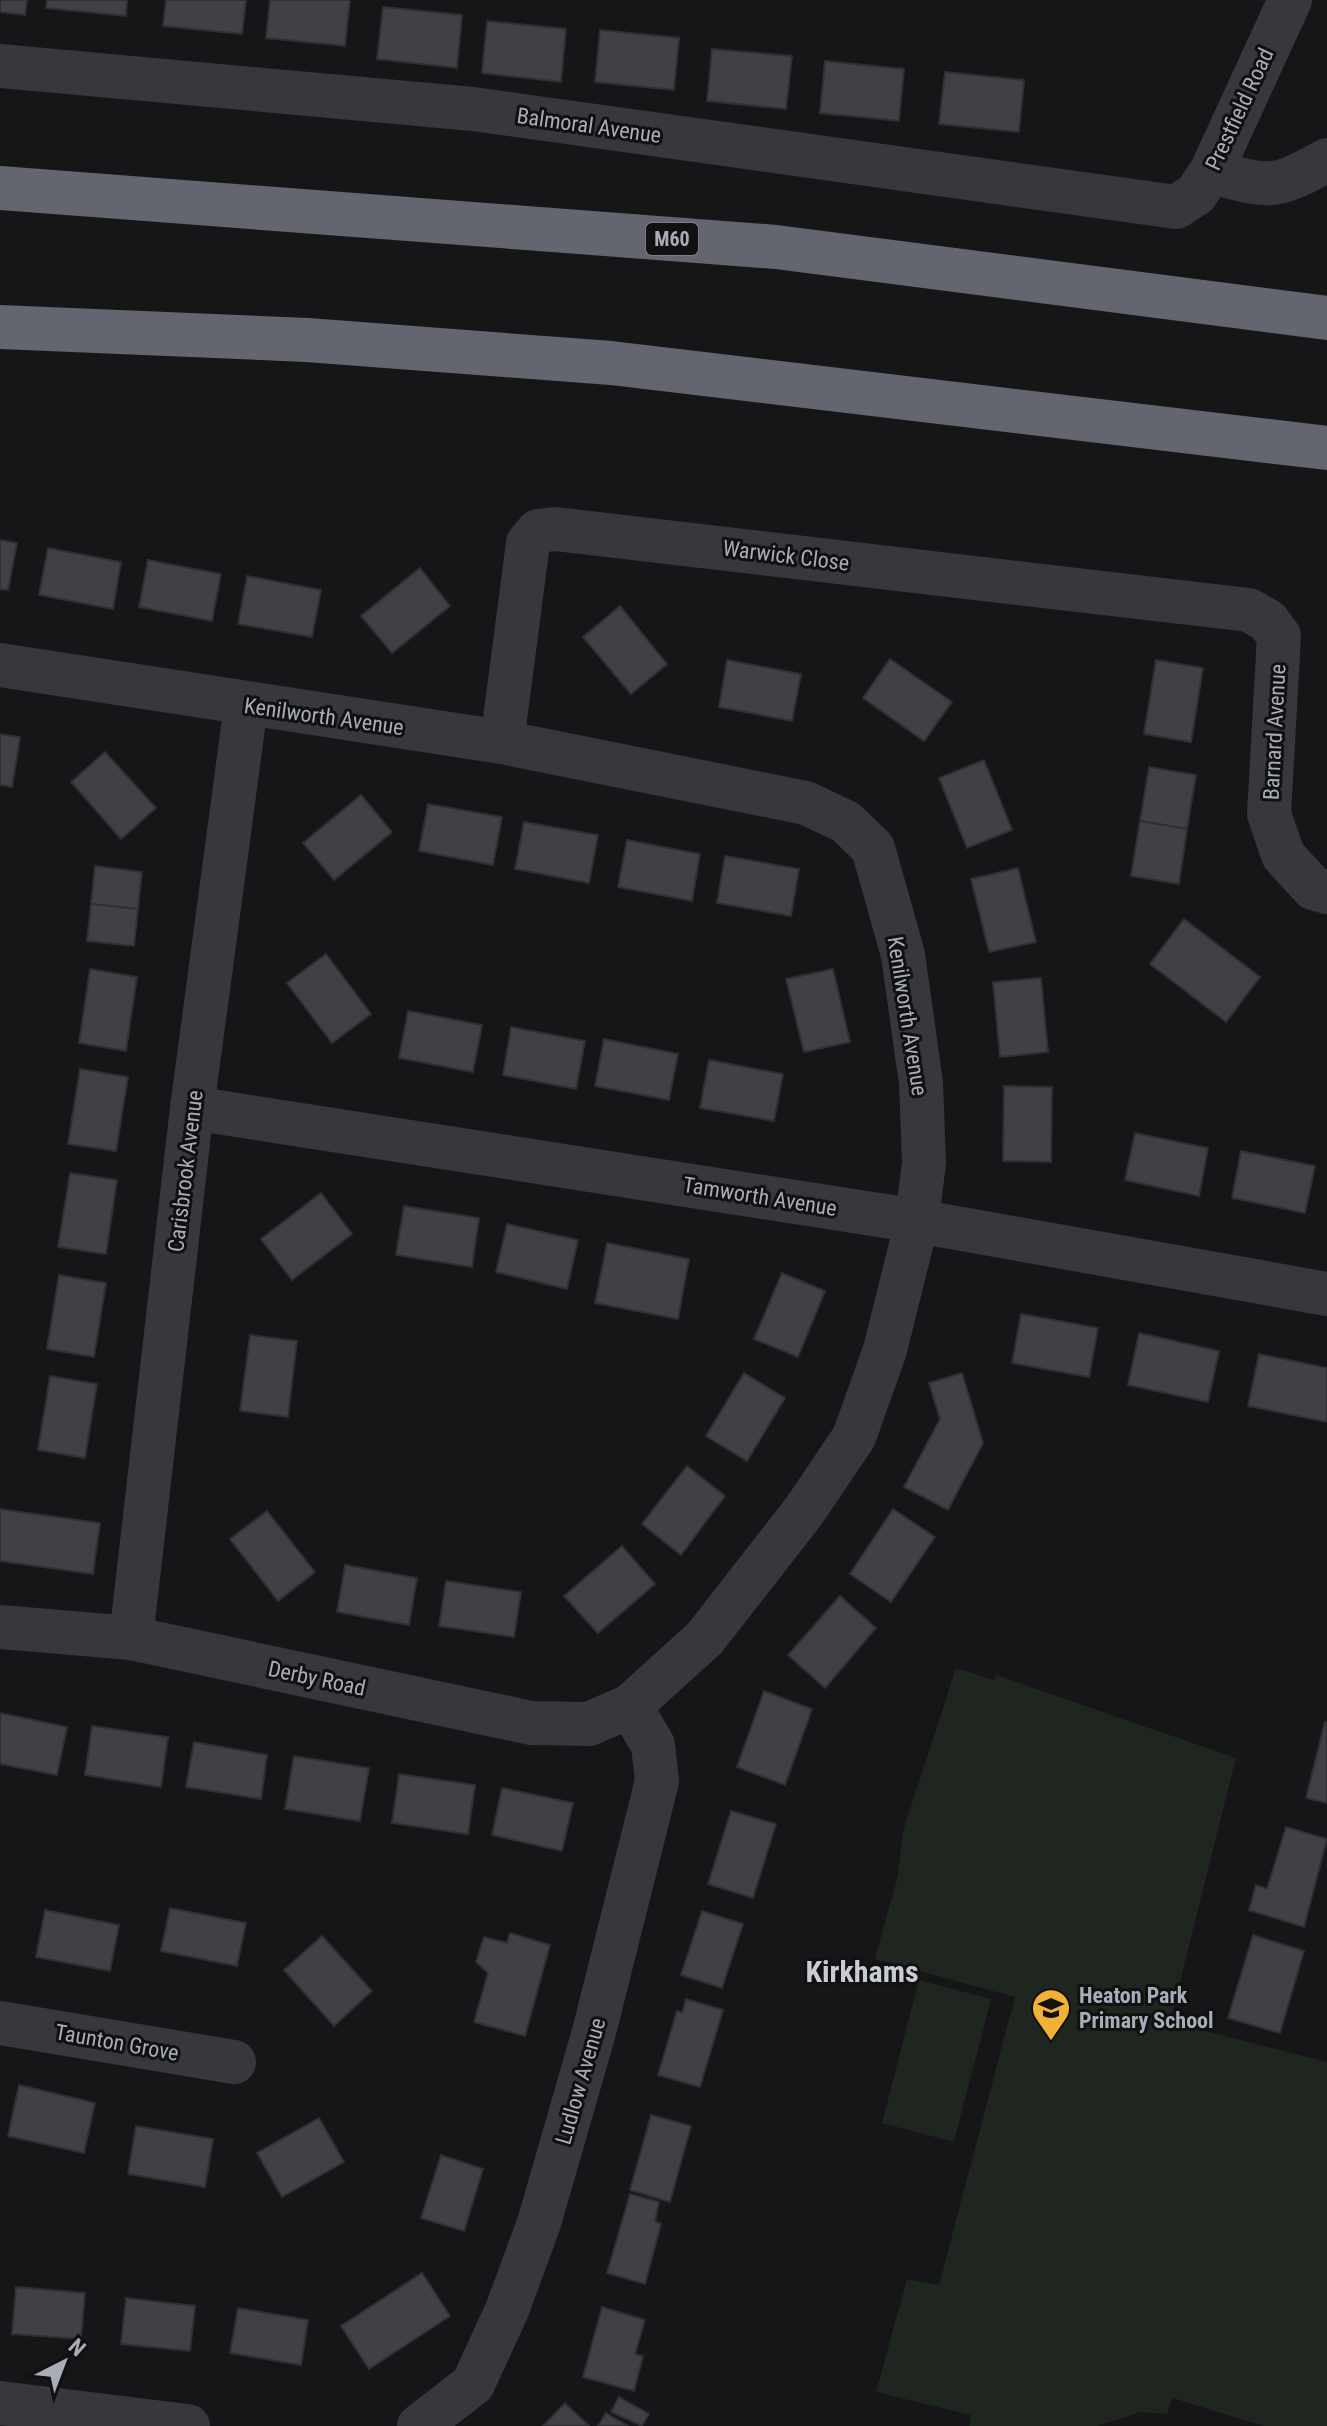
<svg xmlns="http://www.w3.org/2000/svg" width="1327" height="2426" viewBox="0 0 1327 2426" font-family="'Roboto Condensed',sans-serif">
<rect width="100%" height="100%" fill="#161618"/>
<g fill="#1e261f">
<polygon points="956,1668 994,1680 996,1675 1236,1758 1170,2022 1327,2062 1327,2426 1264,2426 1172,2398 1167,2414 1141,2412 1097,2426 969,2426 971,2415 876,2392 907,2279 939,2285 1015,1997 875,1959 898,1875 903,1831"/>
<polygon points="919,1980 991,1999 954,2142 882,2123"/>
</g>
<g fill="#404145" stroke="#303034" stroke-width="2">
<polygon points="0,0 27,0 25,15 0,12"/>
<polygon points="47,0 127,0 126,16 46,8"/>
<polygon points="166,0 246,0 242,34 163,26"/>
<polygon points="270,0 350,0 345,46 266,38"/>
<polygon points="383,7 462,15 457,68 377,59"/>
<polygon points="487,21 566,29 561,82 482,73"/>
<polygon points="600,30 679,38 674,90 595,82"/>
<polygon points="712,49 792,56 786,109 707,101"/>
<polygon points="825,61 904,69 899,121 820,113"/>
<polygon points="945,72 1024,80 1019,132 939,124"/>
<polygon points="0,540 17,543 8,590 0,589"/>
<polygon points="48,548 121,562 113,609 39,595"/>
<polygon points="148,560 221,574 212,621 139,607"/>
<polygon points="420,568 450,606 392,653 361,616"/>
<polygon points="247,576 321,590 312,637 238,624"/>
<polygon points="620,606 667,664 631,694 583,637"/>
<polygon points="890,659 952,702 924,741 863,698"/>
<polygon points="727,660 801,674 792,721 719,707"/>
<polygon points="1156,660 1203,668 1191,742 1144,734"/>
<polygon points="0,734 20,737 12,787 0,785"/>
<polygon points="105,752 156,808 121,839 71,782"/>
<polygon points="984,760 1012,830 967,848 939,778"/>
<polygon points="1149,767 1196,775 1187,829 1140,821"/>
<polygon points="361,795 392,832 334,880 303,843"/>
<polygon points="428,804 502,817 493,865 419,851"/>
<polygon points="1140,821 1187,829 1179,884 1131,876"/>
<polygon points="524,822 598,835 589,883 515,869"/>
<polygon points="627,840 700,854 692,901 618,887"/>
<polygon points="725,856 799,869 791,916 717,903"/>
<polygon points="95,866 142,872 138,909 91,904"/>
<polygon points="1018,868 1036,942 989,952 971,879"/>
<polygon points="91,904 138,909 134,946 87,941"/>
<polygon points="1184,919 1260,977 1226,1022 1150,964"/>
<polygon points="326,954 371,1014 332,1043 287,983"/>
<polygon points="90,969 137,977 126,1051 79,1043"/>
<polygon points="833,969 850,1042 804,1052 786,979"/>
<polygon points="1041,978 1048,1052 1000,1057 993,982"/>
<polygon points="408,1011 482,1025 473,1072 399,1058"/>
<polygon points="511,1027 585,1041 576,1089 503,1075"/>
<polygon points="604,1039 678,1054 669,1100 595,1086"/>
<polygon points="709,1060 783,1074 774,1121 700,1108"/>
<polygon points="80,1069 128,1077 116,1151 68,1144"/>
<polygon points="1004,1086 1052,1087 1051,1162 1003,1161"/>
<polygon points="1135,1133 1208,1148 1199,1196 1125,1180"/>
<polygon points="1241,1151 1315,1166 1305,1213 1232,1198"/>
<polygon points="70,1173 117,1180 106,1254 58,1247"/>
<polygon points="321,1193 352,1234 292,1280 261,1239"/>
<polygon points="404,1206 479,1218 472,1267 396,1255"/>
<polygon points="507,1224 578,1240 567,1289 496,1272"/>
<polygon points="607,1243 689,1259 678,1319 595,1303"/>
<polygon points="782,1273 825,1291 798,1357 754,1339"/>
<polygon points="59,1275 106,1283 94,1357 47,1349"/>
<polygon points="1021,1314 1098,1328 1089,1377 1012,1363"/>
<polygon points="1139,1333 1219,1351 1208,1402 1128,1385"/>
<polygon points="250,1335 297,1341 288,1417 240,1411"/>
<polygon points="1259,1354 1327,1368 1327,1422 1248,1406"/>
<polygon points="744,1373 785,1398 747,1461 706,1436"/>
<polygon points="962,1373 983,1443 948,1510 904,1487 940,1419 929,1383"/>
<polygon points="50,1376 97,1384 85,1458 38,1450"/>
<polygon points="687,1466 725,1496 681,1555 642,1524"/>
<polygon points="0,1509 100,1523 93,1574 0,1561"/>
<polygon points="893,1509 935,1537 891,1602 850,1574"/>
<polygon points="267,1511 315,1572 278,1601 230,1539"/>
<polygon points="622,1546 655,1584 598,1633 564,1596"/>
<polygon points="345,1565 417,1578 409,1625 337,1612"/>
<polygon points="446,1581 521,1592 514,1637 439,1626"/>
<polygon points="840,1596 876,1628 825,1688 788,1655"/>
<polygon points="764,1691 812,1709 785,1785 737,1767"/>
<polygon points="0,1713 67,1727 57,1775 0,1764"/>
<polygon points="1325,1722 1327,1723 1327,1803 1306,1798"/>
<polygon points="92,1726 168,1737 161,1787 85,1775"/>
<polygon points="194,1742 267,1755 261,1799 186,1787"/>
<polygon points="294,1756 369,1768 360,1821 285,1809"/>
<polygon points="399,1774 475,1785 468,1834 392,1823"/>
<polygon points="502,1788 573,1803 562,1851 492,1835"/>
<polygon points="731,1811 776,1824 753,1898 708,1884"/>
<polygon points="1286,1827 1327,1839 1304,1927 1249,1910 1256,1885 1267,1889"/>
<polygon points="170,1908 246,1923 237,1966 161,1951"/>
<polygon points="45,1910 119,1925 110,1971 36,1957"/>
<polygon points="702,1911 743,1924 722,1988 681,1975"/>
<polygon points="510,1933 550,1945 525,2036 474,2022 488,1973 476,1962 484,1937 507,1943"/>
<polygon points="1253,1935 1304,1951 1280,2033 1228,2018"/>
<polygon points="322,1936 372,1991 334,2026 284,1970"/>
<polygon points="686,1999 723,2010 700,2087 658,2075 677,2011 682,2013"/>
<polygon points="19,2085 95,2103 84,2153 8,2136"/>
<polygon points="651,2115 691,2126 670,2202 630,2190"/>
<polygon points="319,2118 344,2162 282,2197 257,2153"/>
<polygon points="136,2126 213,2139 205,2187 128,2174"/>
<polygon points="441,2155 483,2169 464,2231 421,2218"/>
<polygon points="630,2194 659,2202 655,2221 661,2224 645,2284 607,2273"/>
<polygon points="422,2273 450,2316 369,2369 341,2326"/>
<polygon points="16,2287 85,2293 81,2339 12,2334"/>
<polygon points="126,2298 195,2306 190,2351 121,2344"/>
<polygon points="602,2307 645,2320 635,2354 643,2356 634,2391 583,2377"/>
<polygon points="238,2308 308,2320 301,2365 230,2353"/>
<polygon points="619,2397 649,2414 642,2426 611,2412"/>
<polygon points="565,2403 589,2426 543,2426"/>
<polygon points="606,2413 628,2426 598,2426"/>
</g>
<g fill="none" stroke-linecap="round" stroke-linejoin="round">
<g stroke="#37383d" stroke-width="44">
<polyline points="0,66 473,109 1176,207 1196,194 1211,172 1290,0"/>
<path d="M1211,172C1270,187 1272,191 1327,160"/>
<polyline points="0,665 502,742 806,803 846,822 873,848 903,955 921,1083 924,1162 917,1221 885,1350 854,1437 804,1511 705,1638 630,1706 589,1724 531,1723 131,1638 0,1627"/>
<polyline points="502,742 528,543 538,531 555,529 1249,610 1268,621 1279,636 1269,814 1283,855 1313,888 1327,892"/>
<polyline points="192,1108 917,1221 1327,1294"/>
<polyline points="131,1638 192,1108 246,705"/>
<polyline points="0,2023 234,2062"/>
<polyline points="0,2403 188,2426"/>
<polyline points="419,2426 473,2384 507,2310 539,2223 594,2032 657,1781 653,1745 630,1706"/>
</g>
<g stroke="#63666e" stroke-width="44">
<polyline points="0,188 776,247 1327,318"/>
<polyline points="0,327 307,340 611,363 1327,448"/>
</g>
</g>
<defs>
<g id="school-pin" transform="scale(2)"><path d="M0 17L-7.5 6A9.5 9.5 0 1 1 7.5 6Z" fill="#f2b134" stroke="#111113"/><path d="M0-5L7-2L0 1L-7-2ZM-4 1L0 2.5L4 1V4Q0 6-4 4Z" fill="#111"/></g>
</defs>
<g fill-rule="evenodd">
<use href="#school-pin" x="1051" y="2008"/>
</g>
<g text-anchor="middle" stroke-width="6" stroke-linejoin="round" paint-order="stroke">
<rect fill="#111113" stroke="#7b7e86" stroke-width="2" x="646" y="223" width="52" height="32" rx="6"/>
<g font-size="20" font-weight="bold" fill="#a8adb8">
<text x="672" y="246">M60</text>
</g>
<g font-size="22" fill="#a8adb8" stroke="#111113">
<text transform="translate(1239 109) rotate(-65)" y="8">Prestfield Road</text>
<text transform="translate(589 125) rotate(8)" y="8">Balmoral Avenue</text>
<text transform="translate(786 555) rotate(7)" y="8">Warwick Close</text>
<text transform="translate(324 716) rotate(8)" y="8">Kenilworth Avenue</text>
<text transform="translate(1274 732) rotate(-87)" y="8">Barnard Avenue</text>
<text transform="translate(908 1016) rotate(81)" y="8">Kenilworth Avenue</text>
<text transform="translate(185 1171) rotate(-83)" y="8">Carisbrook Avenue</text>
<text transform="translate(760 1196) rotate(9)" y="8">Tamworth Avenue</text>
<text transform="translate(317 1678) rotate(12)" y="8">Derby Road</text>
<text transform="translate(117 2042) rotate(10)" y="8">Taunton Grove</text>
<text transform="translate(580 2081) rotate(-74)" y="8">Ludlow Avenue</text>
</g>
<g font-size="22" font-weight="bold" fill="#a8adb8" stroke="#111113" text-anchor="start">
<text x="1079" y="2003">Heaton Park<tspan x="1079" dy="25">Primary School</tspan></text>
</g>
<g font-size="30" font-weight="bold" fill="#c9ccd4" stroke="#111113">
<text x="862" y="1982">Kirkhams</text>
</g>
</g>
<g transform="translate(64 2362) rotate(42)" stroke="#111113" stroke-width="6" paint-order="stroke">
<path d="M0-6L14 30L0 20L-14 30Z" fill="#a8adb8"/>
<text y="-12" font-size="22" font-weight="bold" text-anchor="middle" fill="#a8adb8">N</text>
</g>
</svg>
